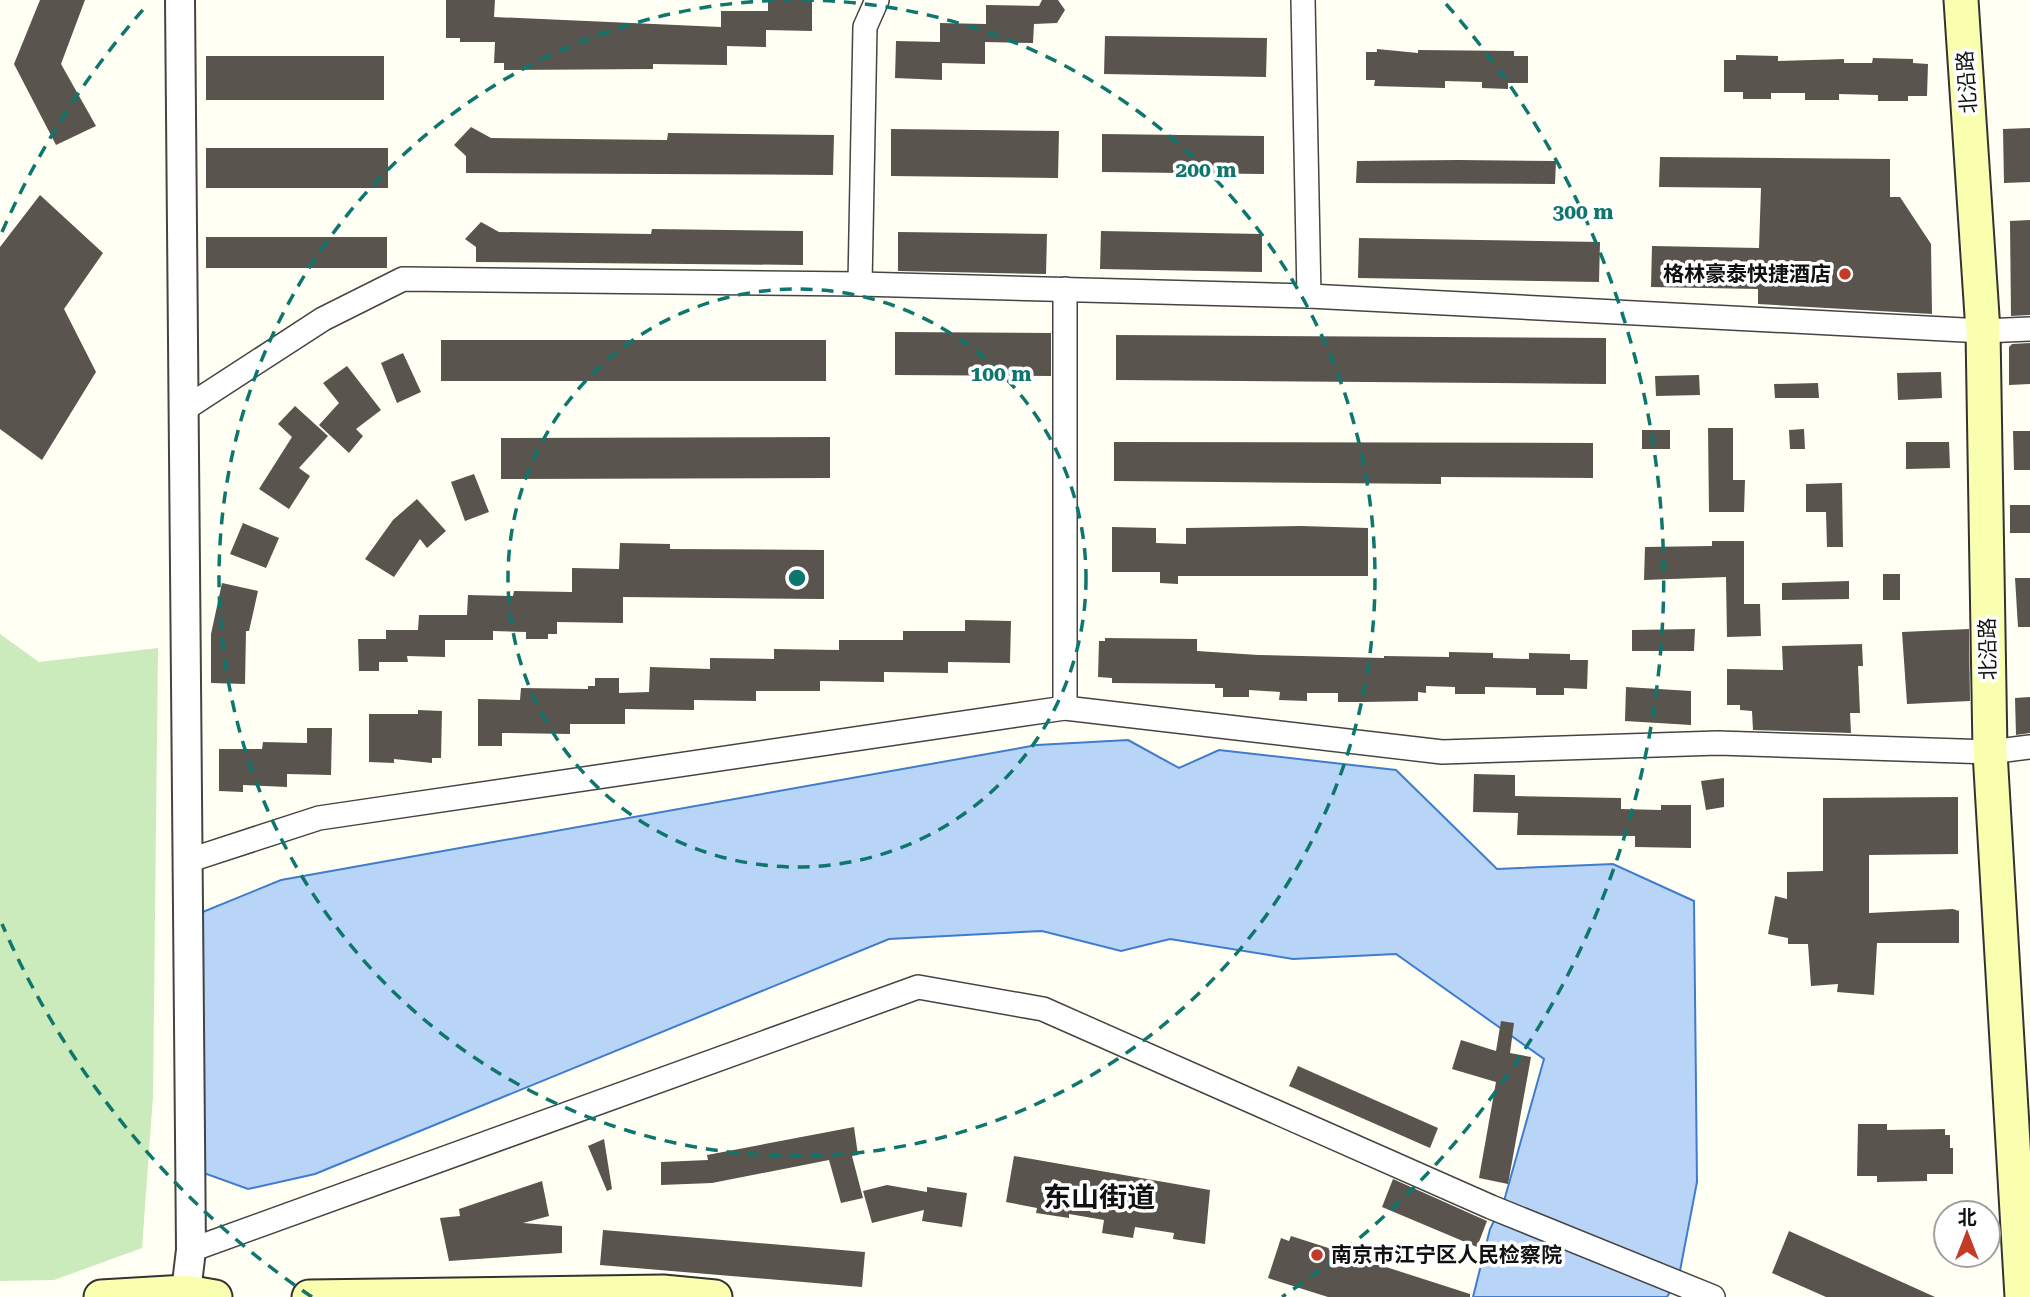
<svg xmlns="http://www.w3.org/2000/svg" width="2030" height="1297" viewBox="0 0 2030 1297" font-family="'Roboto Serif','Noto Sans SC',serif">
<rect width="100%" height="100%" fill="#fffff4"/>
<polygon fill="#ccebbc" points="0,634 39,662 158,648 153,1096 142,1248 54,1280 0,1281"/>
<polygon fill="#b8d5f7" stroke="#3f7cce" stroke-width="2" points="1128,740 1179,768 1219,750 1396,770 1497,869 1613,864 1694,901 1697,1182 1679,1276 1667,1297 1473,1297 1490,1229 1504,1201 1544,1059 1396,954 1293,959 1170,939 1121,951 1042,931 889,939 315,1174 248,1189 190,1168 188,918 281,880 1037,745"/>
<g fill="#59544d">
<polygon points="40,0 85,0 61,64 96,126 56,145 14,64"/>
<polygon points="446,0 495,0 494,17 721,27 721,11 768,11 768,0 812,0 812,31 766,30 766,47 727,46 727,65 653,64 653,69 504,70 504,63 494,63 495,42 460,42 460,38 446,38"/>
<polygon points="1042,0 1058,0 1065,10 1057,23 1034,24 1033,43 985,42 985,64 942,63 942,80 895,78 896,41 940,42 940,23 986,24 986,5 1039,6"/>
<polygon points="1105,36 1267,38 1266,77 1104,74"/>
<polygon points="1377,49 1418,53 1418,50 1514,51 1514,56 1528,56 1528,83 1508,83 1508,89 1482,88 1482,82 1445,81 1445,88 1374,86 1375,80 1366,80 1366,52 1377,52"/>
<polygon points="1736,55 1778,56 1778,61 1844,59 1844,63 1872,63 1873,58 1913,59 1913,63 1928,64 1927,96 1908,96 1908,101 1878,101 1878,95 1839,94 1839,100 1805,100 1805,93 1771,93 1771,99 1743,99 1743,92 1724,92 1724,60 1736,60"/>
<rect x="206" y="56" width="178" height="44"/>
<polygon points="471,127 491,138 667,140 668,133 834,135 833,175 466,173 466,156 454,145"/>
<polygon points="2030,128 2030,182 2004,183 2003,129"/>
<polygon points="891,129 1059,131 1058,178 891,176"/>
<polygon points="1102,134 1264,136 1264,174 1102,172"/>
<rect x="206" y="148" width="182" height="40"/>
<polygon points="1660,157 1890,159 1890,197 1900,197 1931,244 1932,314 1758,304 1758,289 1651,287 1652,246 1759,248 1761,188 1659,187"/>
<polygon points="1458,160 1556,161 1555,184 1356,183 1357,161"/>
<polygon points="40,195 103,253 64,309 96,372 42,460 0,429 0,247"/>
<polygon points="2030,220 2030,315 2011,316 2010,221"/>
<polygon points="481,222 499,232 651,234 652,229 803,231 803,265 476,262 476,247 465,239"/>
<polygon points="1101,231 1262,234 1262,272 1100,269"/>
<polygon points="898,232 1047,234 1046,274 898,271"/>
<rect x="206" y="237" width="181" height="31"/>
<polygon points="1359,238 1600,242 1599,282 1358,278"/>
<polygon points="895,332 1051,333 1051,376 895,375"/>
<polygon points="1116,335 1606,338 1606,384 1116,380"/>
<rect x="441" y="340" width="385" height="41"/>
<polygon points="2030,343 2030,384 2009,385 2009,347 2012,344"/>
<polygon points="403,353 421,392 397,403 381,363"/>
<polygon points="347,366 381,410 356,429 363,436 349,453 319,425 339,403 323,383"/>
<polygon points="1941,372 1942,398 1898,400 1897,373"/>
<polygon points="1699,375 1700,395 1656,396 1655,376"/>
<polygon points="1818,383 1819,398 1775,398 1774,384"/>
<polygon points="295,406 328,436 299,468 310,476 289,509 259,489 292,437 278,424"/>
<polygon points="1708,428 1733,428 1733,480 1745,480 1744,512 1709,512"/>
<polygon points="1804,429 1805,449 1790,449 1789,430"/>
<rect x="1642" y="430" width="28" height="19"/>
<polygon points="2013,431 2030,431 2030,470 2014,470"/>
<polygon points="830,437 830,478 501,479 501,438"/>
<polygon points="1114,442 1593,443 1593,478 1441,477 1441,484 1114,481"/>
<polygon points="1906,442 1949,442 1950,468 1906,469"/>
<polygon points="474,474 489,512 465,521 451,482"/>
<polygon points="1842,483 1843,547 1827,547 1826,512 1806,512 1806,484"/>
<polygon points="417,499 446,531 427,548 420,539 394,577 365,559 393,520"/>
<rect x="2010" y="505" width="20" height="28"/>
<polygon points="243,523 279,538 266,568 230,554"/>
<polygon points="1301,526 1368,528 1368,576 1178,576 1178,584 1160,583 1160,572 1112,572 1112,527 1156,528 1156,543 1186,544 1186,528"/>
<polygon points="1712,541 1744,541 1744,604 1760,604 1761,636 1727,637 1726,577 1644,580 1645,547 1712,546"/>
<polygon points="620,543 670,544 670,549 824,550 824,599 623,597 623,623 557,622 557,634 548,634 548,639 526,639 526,632 493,631 493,640 445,640 445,657 407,656 408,662 379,662 379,671 359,671 358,639 386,639 386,630 418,630 419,615 467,615 468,595 513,596 514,591 572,592 572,568 619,569"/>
<rect x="1883" y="574" width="17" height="26"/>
<polygon points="2015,578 2030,578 2030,627 2018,627"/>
<polygon points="1849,581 1849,599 1782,600 1782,583"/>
<polygon points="222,583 258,591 249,631 246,631 245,684 211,683 211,634"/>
<polygon points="965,620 1011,621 1010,663 948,662 948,673 884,672 884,682 820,681 820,691 756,691 756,701 694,700 694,710 625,709 625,724 570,724 570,734 502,733 502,746 478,746 478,699 520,700 521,688 588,689 588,686 595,686 595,678 619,678 619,693 649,692 650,667 710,669 710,658 774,659 774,649 839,650 839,640 903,640 903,631 965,631"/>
<polygon points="1695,629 1694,651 1632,651 1632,630"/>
<polygon points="1969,629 1970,701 1907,704 1902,632"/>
<polygon points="1105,638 1197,639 1197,651 1258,655 1384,658 1384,656 1449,657 1449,652 1493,653 1493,658 1529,659 1529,653 1570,654 1570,660 1588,660 1587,689 1564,688 1564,695 1536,695 1536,688 1485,687 1485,694 1455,694 1455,687 1426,686 1426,693 1418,692 1418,701 1364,702 1338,702 1338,693 1307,693 1307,701 1279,700 1280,692 1249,690 1249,697 1223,697 1223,688 1215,688 1215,684 1112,683 1112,678 1098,677 1099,641 1105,641"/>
<polygon points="1862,644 1863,666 1858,666 1860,713 1850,713 1851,733 1753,730 1752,711 1740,710 1740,705 1727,705 1727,669 1783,670 1782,646"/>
<polygon points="1626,687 1691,691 1691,725 1625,721"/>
<polygon points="2030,697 2030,733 2016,735 2015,698"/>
<polygon points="418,710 442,711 441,758 432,758 432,763 394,759 394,763 369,762 369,714 418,714"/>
<polygon points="307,728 332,728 331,775 287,774 287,787 243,785 243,792 219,791 219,749 262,749 263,742 307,743"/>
<polygon points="1474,774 1515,775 1515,796 1621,798 1621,809 1661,810 1661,805 1691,805 1691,848 1635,847 1635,836 1517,835 1518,813 1473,812"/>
<polygon points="1724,778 1724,807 1706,810 1701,781"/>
<polygon points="1958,797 1958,854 1869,855 1869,913 1953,909 1959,911 1959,943 1877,943 1874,995 1837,992 1838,984 1811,986 1808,944 1788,944 1788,938 1768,934 1775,896 1787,899 1787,872 1823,871 1823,798"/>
<polygon points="1501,1021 1514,1023 1510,1053 1531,1057 1508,1184 1479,1178 1496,1082 1452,1069 1461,1040 1496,1051"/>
<polygon points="1298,1066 1438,1128 1430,1148 1289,1086"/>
<polygon points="1858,1124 1887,1124 1887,1130 1945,1129 1945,1135 1950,1135 1950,1148 1953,1148 1953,1174 1927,1174 1927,1181 1877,1182 1877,1176 1857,1176"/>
<polygon points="854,1127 858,1155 852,1156 863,1198 841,1203 829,1160 712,1183 661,1185 661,1162 708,1160 707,1155"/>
<polygon points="604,1139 612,1189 607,1191 588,1146"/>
<polygon points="1014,1156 1210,1190 1205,1244 1173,1239 1174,1233 1135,1227 1133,1238 1102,1233 1104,1220 1069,1214 1069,1218 1036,1213 1037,1208 1006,1202"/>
<polygon points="1393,1179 1487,1221 1477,1247 1382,1207"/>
<polygon points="542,1181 549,1216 523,1223 562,1226 562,1253 449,1261 440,1218 460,1216 459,1209"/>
<polygon points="887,1185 927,1192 927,1187 967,1193 962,1227 922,1221 924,1210 872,1223 863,1191"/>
<polygon points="603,1230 865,1252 862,1287 600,1265"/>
<polygon points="1789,1231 1935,1297 1826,1297 1772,1273"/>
<polygon points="1291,1236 1344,1253 1345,1248 1388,1261 1386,1267 1470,1294 1470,1297 1328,1297 1268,1278 1281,1238 1289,1241"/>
</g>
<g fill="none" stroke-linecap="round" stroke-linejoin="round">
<g stroke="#444" stroke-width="26">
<g id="minor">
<polyline points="1303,0 1309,296"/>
<polyline points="860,284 1309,296 1983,331 2030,329"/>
<polyline points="1065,289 1065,708 1442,752 1718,743 1990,752 2030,747"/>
<polyline points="183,410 323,319 403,279 860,284 865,27 877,0"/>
<polyline points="187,861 319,818 1065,708"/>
<polyline points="191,1250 918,987 1043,1009 1491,1207 1713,1297"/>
</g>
</g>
<g stroke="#444" stroke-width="32">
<polyline id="tertiary" points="180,0 191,1250 186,1292"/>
</g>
<g stroke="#333" stroke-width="37">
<g id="secondary">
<polyline points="1961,0 1983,331 1990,752 2022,1297"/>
<polyline points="101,1297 186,1292 215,1297"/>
<polyline points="309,1297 663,1292 715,1297"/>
</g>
</g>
<use href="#minor" stroke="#fff" stroke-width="23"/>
<use href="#tertiary" stroke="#fff" stroke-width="28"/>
<use href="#secondary" stroke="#faffaf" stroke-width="33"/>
</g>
<g fill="none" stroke="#0f766e" stroke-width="3.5" stroke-dasharray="12 9">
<circle cx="797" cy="578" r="289"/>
<path d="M802 0A578 578 0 1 1 792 0"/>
<path d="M312 1297A867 867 0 0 1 2 924M2 232A867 867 0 0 1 148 4M1446 4A867 867 0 0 1 1282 1297"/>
</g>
<g fill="#c33a26" stroke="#fff" stroke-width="2.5">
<circle cx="1845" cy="274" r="7"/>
<circle cx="1317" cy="1255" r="7"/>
</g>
<g text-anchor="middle" stroke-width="7" stroke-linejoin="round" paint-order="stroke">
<g font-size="21" fill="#111" stroke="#fff">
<text transform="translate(1967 82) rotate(-94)" y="7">北沿路</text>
<text transform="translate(1988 649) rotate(-91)" y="7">北沿路</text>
</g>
<g font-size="21" font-weight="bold" fill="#111" stroke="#fff" text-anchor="end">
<text x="1831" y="281">格林豪泰快捷酒店</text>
<text x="1331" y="1262" text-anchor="start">南京市江宁区人民检察院</text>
</g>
<g font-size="28" font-weight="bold" fill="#111" stroke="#fff">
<text x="1099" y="1207">东山街道</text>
</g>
</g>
<circle cx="797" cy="578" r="10" fill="#0f766e" stroke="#fff" stroke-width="3.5"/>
<g font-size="21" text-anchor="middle" font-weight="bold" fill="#0f766e" stroke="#fff" stroke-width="7" stroke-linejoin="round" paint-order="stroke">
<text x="1206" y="177">200 m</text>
<text x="1583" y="219">300 m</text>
<text x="1001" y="381">100 m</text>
</g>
<g transform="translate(1967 1234)"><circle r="33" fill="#ffffff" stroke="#a0a0a0" stroke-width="2"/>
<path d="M0-5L12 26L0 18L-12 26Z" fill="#c33a26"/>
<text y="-10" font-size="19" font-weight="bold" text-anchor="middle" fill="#111111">北</text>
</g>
</svg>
